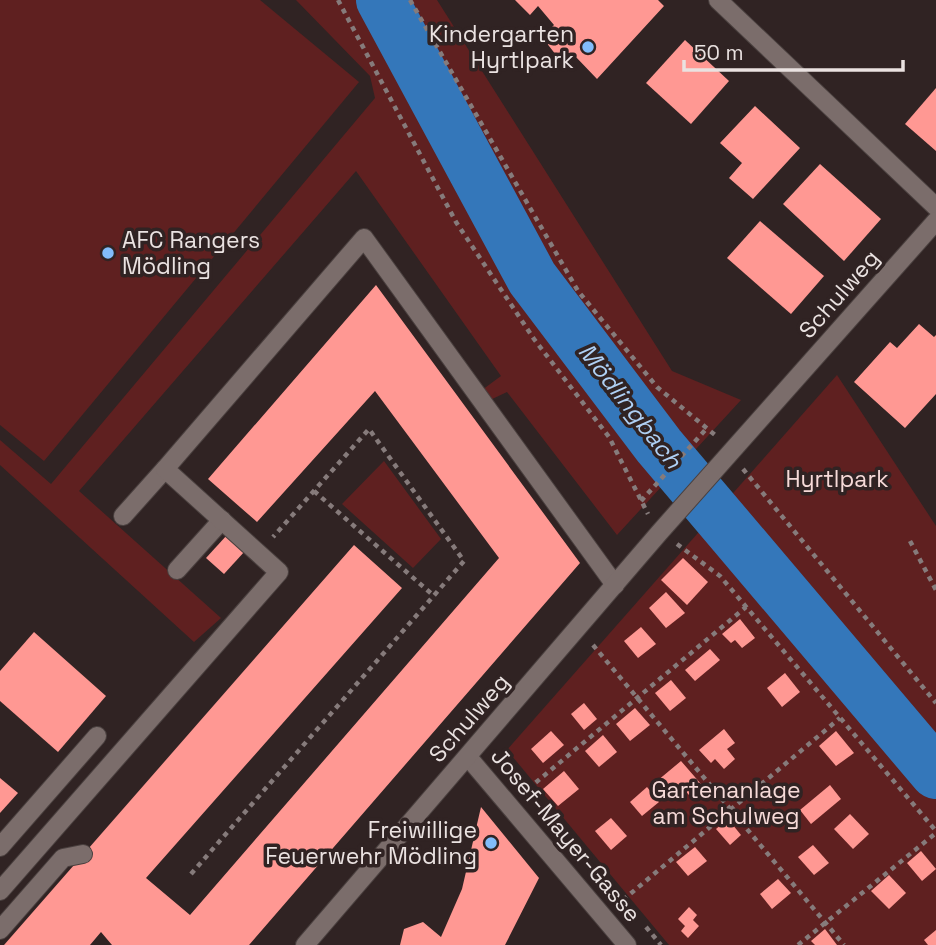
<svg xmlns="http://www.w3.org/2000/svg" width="936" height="945" viewBox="0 0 936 945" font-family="'Space Grotesk',sans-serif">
<rect width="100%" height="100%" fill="#302323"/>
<g fill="#5f2020">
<polygon points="0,0 260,0 359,82 44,461 0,425"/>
<polygon points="296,0 437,0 672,371 741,400 617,535 507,392 488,401 482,390 501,376 356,171 79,491 221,618 194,642 0,465 0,440 51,484 375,98 370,76"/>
<polygon points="837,375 936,526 936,945 669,945 507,750"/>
<polygon points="384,461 441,539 413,568 342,504"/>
</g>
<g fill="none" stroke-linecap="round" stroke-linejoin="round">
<polyline stroke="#3477ba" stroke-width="52" points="382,0 532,278 659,446 936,773"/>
</g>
<g fill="#ff9893">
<polygon points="515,0 658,0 664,6 597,79 575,56 563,64 542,37 554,25 538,6 530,15"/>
<polygon points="685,40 729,81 691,124 646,83"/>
<polygon points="936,88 936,151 905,124"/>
<polygon points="755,106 800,148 753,199 729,178 742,163 720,143"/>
<polygon points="820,164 881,219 844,261 783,204"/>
<polygon points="760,221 824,276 791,314 727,258"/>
<polygon points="376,285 580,563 249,945 112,945 101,932 90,945 4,945 354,545 402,588 146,878 190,915 499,558 375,391 257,522 208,479"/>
<polygon points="919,324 934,337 936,335 936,394 905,428 854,382 890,342 897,348"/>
<polygon points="227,535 245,551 224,574 206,558"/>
<polygon points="683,558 708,582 687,605 661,580"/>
<polygon points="666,592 685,613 666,628 649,608"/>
<polygon points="740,619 755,638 742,648 735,640 731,643 722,634"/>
<polygon points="641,627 656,644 638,658 624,641"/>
<polygon points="34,632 106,696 58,752 0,701 0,671"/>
<polygon points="710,649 720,660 695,681 685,670"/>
<polygon points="785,673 800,692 782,707 767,688"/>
<polygon points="671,680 686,698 670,711 655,693"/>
<polygon points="584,703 597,719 584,730 571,714"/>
<polygon points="635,708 650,725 630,741 616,724"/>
<polygon points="724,729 735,743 727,749 735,759 724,769 715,759 711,763 699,750"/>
<polygon points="551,731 564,745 543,763 531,749"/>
<polygon points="836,731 854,753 836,766 819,746"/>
<polygon points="603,735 617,752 599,767 585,751"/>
<polygon points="681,761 701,784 689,795 680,785 669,794 657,781"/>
<polygon points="564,771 579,789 558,806 543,789"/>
<polygon points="0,778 18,793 0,813"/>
<polygon points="830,785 841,799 811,824 800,810"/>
<polygon points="647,787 659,802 642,816 630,802"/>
<polygon points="481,807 539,878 505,945 400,945 404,929 423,922 441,937 462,889"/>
<polygon points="850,814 869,834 853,849 834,829"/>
<polygon points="611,818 627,836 611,850 595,831"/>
<polygon points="728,819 741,835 730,845 716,829"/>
<polygon points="813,845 829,863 814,875 798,857"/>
<polygon points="695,847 707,861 688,876 676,862"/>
<polygon points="921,851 936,869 922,881 907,863"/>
<polygon points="889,875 906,893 889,909 871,891"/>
<polygon points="778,879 791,893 772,909 760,894"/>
<polygon points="689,907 697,915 693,920 699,926 688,938 681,931 685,926 678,919"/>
<polygon points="825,929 837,945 815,945 811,941"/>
<polygon points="936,930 936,945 928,945 924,940"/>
</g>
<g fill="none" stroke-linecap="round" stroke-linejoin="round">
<g stroke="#4a403f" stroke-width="20">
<g id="minor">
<polyline points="718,0 936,207"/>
<polyline points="123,516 165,469"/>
<polyline points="177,570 222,520"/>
<polyline points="468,757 627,945"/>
<polyline points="0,847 97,736"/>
<polyline points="0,891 279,572 165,469 364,238 615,585"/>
<polyline points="0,930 63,858 83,854"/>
<polyline points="305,945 659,533 936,221"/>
</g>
</g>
<g stroke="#867b7b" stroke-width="4.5" stroke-dasharray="5 5" stroke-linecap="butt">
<polyline points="338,0 456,222 534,339 609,437 648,514"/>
<polyline points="410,0 578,291 657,387 715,435"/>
<polyline points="743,469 936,703"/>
<polyline points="314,491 434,596"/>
<polyline points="641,501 708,427"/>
<polyline points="910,541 936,590"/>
<polyline points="677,544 720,576 936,831"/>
<polyline points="593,645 844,945"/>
<polyline points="528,789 746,607"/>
<polyline points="191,874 464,561 369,429 273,537"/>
<polyline points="623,900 840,718"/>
<polyline points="646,927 661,945"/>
<polyline points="798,945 936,833"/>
</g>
<use href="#minor" stroke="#7b6d6b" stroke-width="18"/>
</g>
<g fill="#82bcfa" stroke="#302323" stroke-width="2.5">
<circle cx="588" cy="47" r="7"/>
<circle cx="108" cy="253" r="7"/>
<circle cx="491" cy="843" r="7"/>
</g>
<g text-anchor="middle" stroke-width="7" stroke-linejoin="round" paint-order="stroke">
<g font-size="23" fill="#eae2e1" stroke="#302323" text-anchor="end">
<text x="574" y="42">Kindergarten<tspan x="574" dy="26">Hyrtlpark</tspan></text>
<text x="122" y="248" text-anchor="start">AFC Rangers<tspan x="122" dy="26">Mödling</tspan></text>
<text x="477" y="838">Freiwillige<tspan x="477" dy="26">Feuerwehr Mödling</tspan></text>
</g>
<g font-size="23" fill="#eae2e1" stroke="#302323">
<text transform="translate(839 294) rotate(-49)" y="8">Schulweg</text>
<text transform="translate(469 718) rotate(-49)" y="8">Schulweg</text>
<text transform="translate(566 835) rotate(50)" y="8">Josef-Mayer-Gasse</text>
</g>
<g font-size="23" fill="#f6dad8" stroke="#302323">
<text x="837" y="487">Hyrtlpark</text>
<text x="726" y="798">Gartenanlage<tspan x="726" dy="26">am Schulweg</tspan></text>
</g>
<g font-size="24" font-style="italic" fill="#afd0f4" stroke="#302323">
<text transform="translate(630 406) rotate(52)" y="8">Mödlingbach</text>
</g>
</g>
<path d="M684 60v10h219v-10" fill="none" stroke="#eae2e1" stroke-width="3.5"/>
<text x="694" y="60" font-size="21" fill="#eae2e1" stroke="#302323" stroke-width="5" paint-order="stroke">50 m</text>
</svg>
